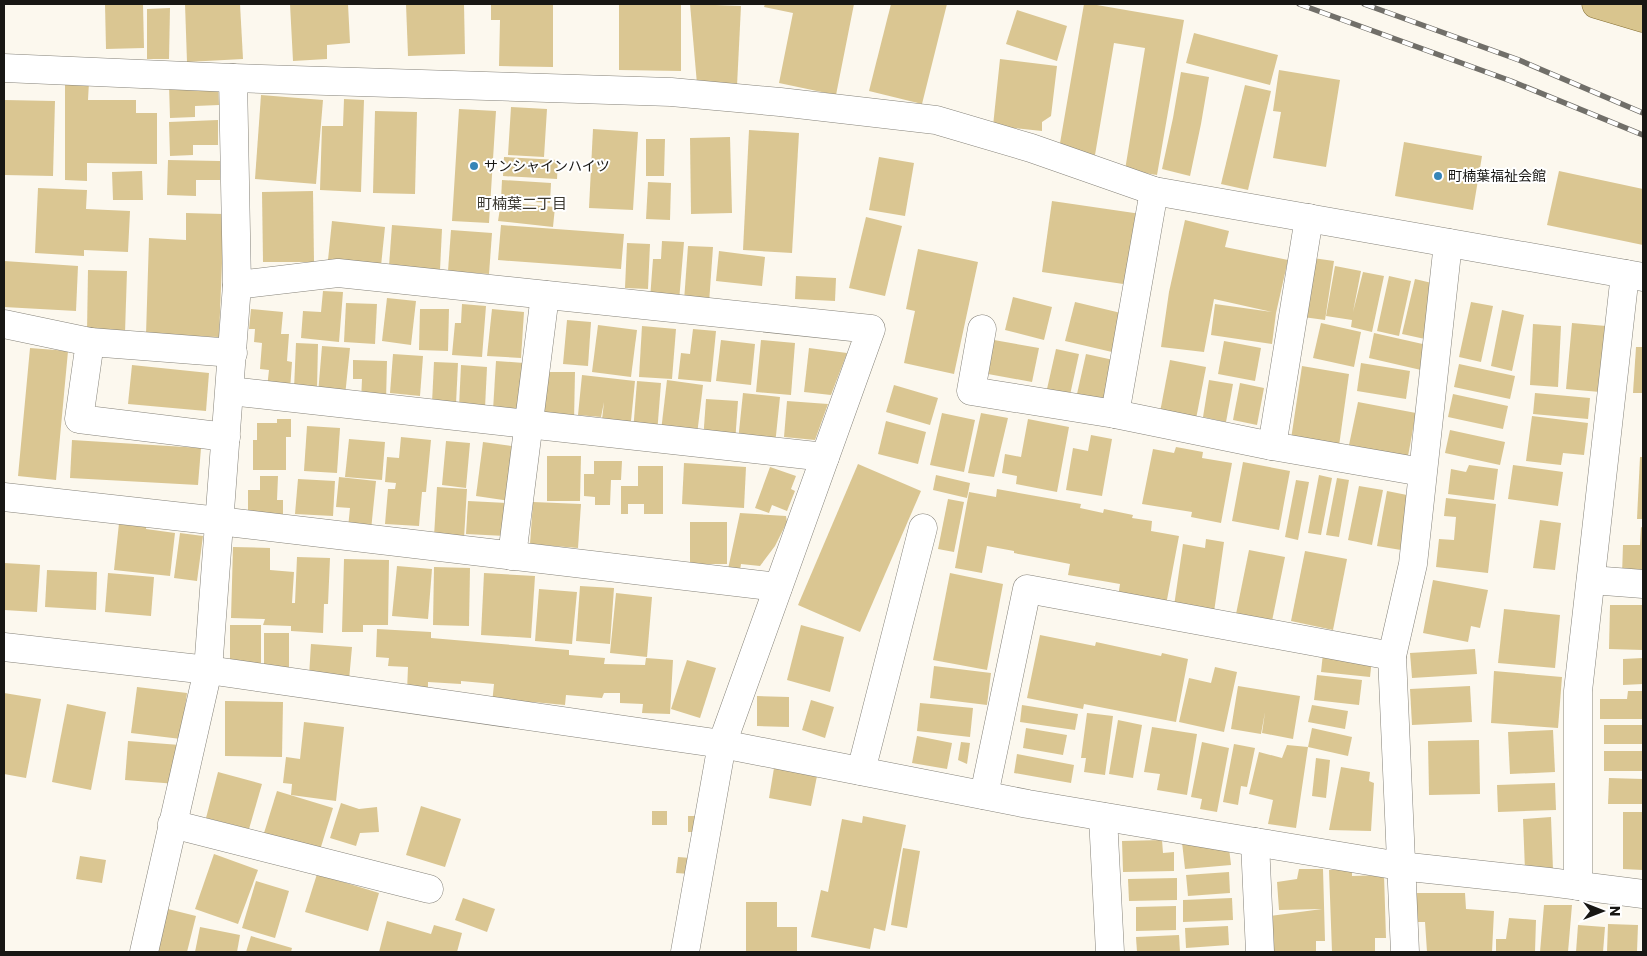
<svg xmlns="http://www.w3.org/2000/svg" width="1647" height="956" viewBox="0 0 1647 956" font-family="Poppins,'Noto Sans JP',sans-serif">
<rect width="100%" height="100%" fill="#fcf8ee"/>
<g fill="#dac692">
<polygon points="105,4 143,4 144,48 106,49"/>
<polygon points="185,4 240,4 243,59 187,62"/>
<polygon points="290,4 348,4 350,43 327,45 327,59 293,61"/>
<polygon points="406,4 464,4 465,54 408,56"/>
<polygon points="491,4 553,4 553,67 499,66 500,20 491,20"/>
<polygon points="619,4 681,4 681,71 619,70"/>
<polygon points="690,4 741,6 737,86 697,84"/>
<polygon points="765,4 854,4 836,95 779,83 793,13 764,7"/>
<polygon points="891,4 947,4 922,104 869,91"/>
<polygon points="1084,4 1091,4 1184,20 1157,175 1125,170 1145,48 1114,43 1095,155 1059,149"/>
<polygon points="170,8 169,59 147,59 147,9"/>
<polygon points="1017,10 1067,26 1057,61 1006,44"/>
<polygon points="1194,33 1278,55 1270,85 1186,63"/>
<polygon points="1000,59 1057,66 1051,116 1042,122 1042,131 993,126"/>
<polygon points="1279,70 1340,80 1326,167 1273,158 1281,112 1273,111"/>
<polygon points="1181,72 1209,77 1201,124 1190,176 1162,169 1173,118"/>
<polygon points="65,82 89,82 88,100 136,100 136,113 157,113 157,164 87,163 87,181 65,180"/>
<polygon points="218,83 219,105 195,106 195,117 170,118 169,85"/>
<polygon points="1245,85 1271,91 1248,190 1221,184"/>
<polygon points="261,95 323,100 316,184 255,179"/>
<polygon points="344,99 364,100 361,192 320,190 322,126 343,126"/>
<polygon points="4,100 55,101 53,176 4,175"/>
<polygon points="511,107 547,109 544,157 508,155"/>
<polygon points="459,109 496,111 489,223 452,221"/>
<polygon points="375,111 417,112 415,194 373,193"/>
<polygon points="218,120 218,145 193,145 193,155 170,156 169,122"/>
<polygon points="593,129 638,132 633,210 589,208"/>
<polygon points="749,130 799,133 792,253 743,250"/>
<polygon points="730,137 732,213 691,214 690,138"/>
<polygon points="646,139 665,139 664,176 646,176"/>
<polygon points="1404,142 1482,156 1473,210 1395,196"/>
<polygon points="504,157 558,160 557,179 503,176"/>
<polygon points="879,157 914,163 905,216 869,210"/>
<polygon points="168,160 220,161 220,180 196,180 196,196 167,195"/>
<polygon points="142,171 143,200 113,200 112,172"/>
<polygon points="1559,171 1643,189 1643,245 1547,225"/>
<polygon points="502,180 551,183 550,203 501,200"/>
<polygon points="648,182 671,183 670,220 646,219"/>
<polygon points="38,188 87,190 86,209 130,211 128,252 84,250 84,256 35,253"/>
<polygon points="313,191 314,262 263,262 262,192"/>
<polygon points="1052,201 1141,214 1130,285 1042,272"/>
<polygon points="501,202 555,207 553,227 498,221"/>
<polygon points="186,213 224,214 219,337 146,335 149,238 186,240"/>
<polygon points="866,217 902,226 885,296 849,288"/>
<polygon points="1185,220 1229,231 1225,247 1288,260 1276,313 1272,344 1211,335 1215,304 1272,312 1214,299 1204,352 1161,347 1169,292"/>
<polygon points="332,221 385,227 381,266 328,260"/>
<polygon points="392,225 442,229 440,270 389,266"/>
<polygon points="501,225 624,234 621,269 498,260"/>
<polygon points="451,230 492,233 489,274 448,271"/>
<polygon points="662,241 684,242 679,301 650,299 653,259 661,259"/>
<polygon points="627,243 650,244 648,289 625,288"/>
<polygon points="688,246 713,247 709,303 684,301"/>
<polygon points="918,249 978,262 954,374 904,363 915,311 906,309"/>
<polygon points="719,251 765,257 762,286 716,281"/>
<polygon points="1313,258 1334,261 1325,320 1303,317"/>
<polygon points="4,261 78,266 76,311 4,307"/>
<polygon points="1335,266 1361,271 1353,312 1363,272 1384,276 1372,332 1351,327 1352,320 1326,316"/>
<polygon points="88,270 127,271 125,333 87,332"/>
<polygon points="796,276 836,278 835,301 795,299"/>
<polygon points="1389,276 1411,281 1399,336 1377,331"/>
<polygon points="1415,279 1436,284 1425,339 1402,334"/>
<polygon points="323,291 343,292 339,342 301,338 303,311 321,312"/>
<polygon points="1013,297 1052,307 1044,340 1005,330"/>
<polygon points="387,298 416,301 411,345 382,341"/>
<polygon points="1075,302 1121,313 1112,352 1065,341"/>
<polygon points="1471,302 1493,306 1481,362 1459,357"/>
<polygon points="346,303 377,304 375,344 344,342"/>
<polygon points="462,304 486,306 482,357 452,355 455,323 461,323"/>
<polygon points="251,309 283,312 281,334 289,334 287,361 292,362 290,390 267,388 269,370 260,369 262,343 254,342 255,329 249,329"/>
<polygon points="420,309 449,309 448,351 419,350"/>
<polygon points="492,309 524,312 521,358 487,356"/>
<polygon points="1502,310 1524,315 1512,371 1491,366"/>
<polygon points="567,320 591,322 588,366 563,364"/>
<polygon points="1321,323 1361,332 1354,367 1313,358"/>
<polygon points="1572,323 1606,326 1600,392 1566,389"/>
<polygon points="1533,324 1561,326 1558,387 1530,385"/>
<polygon points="598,325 637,330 631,377 592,372"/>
<polygon points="642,326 676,329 672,379 639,377"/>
<polygon points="693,329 716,331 711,382 678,379 681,353 690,354"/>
<polygon points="1374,333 1427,345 1421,370 1369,358"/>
<polygon points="721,340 755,344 751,385 716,381"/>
<polygon points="761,340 795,343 791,395 756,392"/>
<polygon points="994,340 1039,348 1032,382 988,374"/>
<polygon points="1224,341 1261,348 1255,381 1218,374"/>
<polygon points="296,343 318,344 317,390 294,389"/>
<polygon points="322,346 350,348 345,396 318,394"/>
<polygon points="1636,347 1643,347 1643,393 1633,393"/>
<polygon points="30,348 68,351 56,480 18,476"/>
<polygon points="809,348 847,353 831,395 804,392"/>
<polygon points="1056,349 1079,354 1070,395 1047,389"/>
<polygon points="393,354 423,356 420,396 390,393"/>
<polygon points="1086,354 1118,361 1109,401 1077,394"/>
<polygon points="353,360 387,361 386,401 361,401 362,379 353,379"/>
<polygon points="1170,360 1206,367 1196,419 1160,412"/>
<polygon points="496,361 524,363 521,412 493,410"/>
<polygon points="434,362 458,363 456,404 432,403"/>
<polygon points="1361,363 1410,371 1406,399 1357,391"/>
<polygon points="1459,364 1515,376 1510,399 1454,387"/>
<polygon points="132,365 209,373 206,411 128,404"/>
<polygon points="461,365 487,367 485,408 459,407"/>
<polygon points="1302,366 1349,374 1339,446 1291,439"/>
<polygon points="540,372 575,372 574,421 539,421"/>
<polygon points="582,375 635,381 630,431 601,429 604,402 601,417 578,415"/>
<polygon points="667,380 703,385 697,435 661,431"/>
<polygon points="1209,380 1233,384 1226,422 1203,417"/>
<polygon points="637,381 661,383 657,434 633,432"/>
<polygon points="1240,383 1264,388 1257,425 1233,420"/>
<polygon points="894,385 938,398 930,425 886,412"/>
<polygon points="743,393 780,397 775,445 738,441"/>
<polygon points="1535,393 1590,398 1588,419 1533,414"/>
<polygon points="1453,394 1508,406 1503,429 1448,417"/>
<polygon points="706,399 738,401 735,443 703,441"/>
<polygon points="787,401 828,404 815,440 784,437"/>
<polygon points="1358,402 1416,413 1408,456 1349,445"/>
<polygon points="942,413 975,420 964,472 930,465"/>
<polygon points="981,413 1008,418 994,477 968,473"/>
<polygon points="1532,416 1588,423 1584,455 1563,453 1561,465 1526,461"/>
<polygon points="277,419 291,419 291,437 286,437 286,470 253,470 253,440 257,440 257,423 277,423"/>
<polygon points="1028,419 1069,427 1057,492 1016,484 1017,476 1002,473 1005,454 1021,457"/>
<polygon points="886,421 926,432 918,464 878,454"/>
<polygon points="307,426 340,428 337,473 304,471"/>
<polygon points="1450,430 1505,442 1500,465 1445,453"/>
<polygon points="1091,435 1112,439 1102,496 1066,490 1073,448 1088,451"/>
<polygon points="401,437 431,440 426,492 422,492 419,526 385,524 388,489 395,489 396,483 385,482 387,457 399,458"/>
<polygon points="349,439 385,442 382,480 345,477"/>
<polygon points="72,440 201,448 198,485 70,478"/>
<polygon points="446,441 470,443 466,488 442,485"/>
<polygon points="483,442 518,447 510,501 476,496"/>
<polygon points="1176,447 1203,452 1202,458 1232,463 1221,523 1191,517 1192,512 1142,504 1153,449 1174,453"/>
<polygon points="547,456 581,456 580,501 547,501"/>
<polygon points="1640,457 1643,457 1643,519 1637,519"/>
<polygon points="594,461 622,461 621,480 611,480 610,505 595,505 595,497 584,496 584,474 594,474"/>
<polygon points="1243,462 1290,471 1279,530 1232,521"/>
<polygon points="684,463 746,467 744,508 682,504"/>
<polygon points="858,464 921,491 860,632 798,605"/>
<polygon points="1469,465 1498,469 1494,500 1448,494 1451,469 1466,472"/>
<polygon points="1513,465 1563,472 1558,506 1508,499"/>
<polygon points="638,466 663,466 663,514 644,514 644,504 628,504 628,514 621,514 621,486 638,486"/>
<polygon points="770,467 796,476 791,489 795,491 787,511 772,505 769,513 755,508"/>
<polygon points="936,475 970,483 967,498 933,490"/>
<polygon points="1319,475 1332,478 1321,535 1308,533"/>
<polygon points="260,476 278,476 277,500 283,500 283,514 248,513 248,490 260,490"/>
<polygon points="339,477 376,481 371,530 348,528 350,508 336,507"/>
<polygon points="1337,478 1349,480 1339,537 1326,535"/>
<polygon points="298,479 335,481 333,516 295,514"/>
<polygon points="1296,480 1309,482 1298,540 1285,537"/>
<polygon points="1359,486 1383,490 1372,545 1348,540"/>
<polygon points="437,487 467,489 464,538 434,536"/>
<polygon points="997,489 1081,504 1080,508 1103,513 1104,509 1133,515 1132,518 1152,521 1151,531 1179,536 1166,605 1118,597 1120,584 1068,575 1070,564 1014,553 1014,551 987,546 982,573 955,568 969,492 996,497"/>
<polygon points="1387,491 1412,496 1401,550 1377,546"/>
<polygon points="1446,498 1496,504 1488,573 1436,567 1439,539 1454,540 1456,517 1444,516"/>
<polygon points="948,499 964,502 954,552 938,549"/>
<polygon points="468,501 507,503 505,536 466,534"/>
<polygon points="533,502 581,504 578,548 530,544"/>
<polygon points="740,513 786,516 787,522 775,546 760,566 741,564 740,571 728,569"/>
<polygon points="120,514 147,517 146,529 175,533 170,576 114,570"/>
<polygon points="1540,520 1561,523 1555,570 1533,568"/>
<rect x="690" y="522" width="37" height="42"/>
<polygon points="1641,527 1643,528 1643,576 1622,575 1623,545 1640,545"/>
<polygon points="180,533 203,536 197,581 174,578"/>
<polygon points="1206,539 1224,542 1214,612 1174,606 1183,544 1205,548"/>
<polygon points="233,547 270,548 270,570 294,572 292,603 295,603 297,557 330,558 328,604 324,604 323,633 291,631 291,626 263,625 265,619 231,618"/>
<polygon points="1249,550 1285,557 1272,621 1236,614"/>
<polygon points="1305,551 1347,559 1333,630 1291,621"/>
<polygon points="344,559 389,560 388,625 363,625 363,632 342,632"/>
<polygon points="4,563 40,565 37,612 4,610"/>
<polygon points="397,566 432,569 428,619 392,616"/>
<polygon points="434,567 470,568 469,626 433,625"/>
<polygon points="47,570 97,572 96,610 45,607"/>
<polygon points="108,573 154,577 151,616 105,612"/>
<polygon points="484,573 535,576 531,638 481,635"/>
<polygon points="950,573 1003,584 987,670 933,660"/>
<polygon points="1433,580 1488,590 1480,628 1471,626 1468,642 1423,633"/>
<polygon points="580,586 614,588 610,644 576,641"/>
<polygon points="539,589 577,592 572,644 535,641"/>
<polygon points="616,593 652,597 647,657 610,653"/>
<polygon points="1610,605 1643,605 1643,650 1609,649"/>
<polygon points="1504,609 1560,615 1555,668 1498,663"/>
<rect x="230" y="625" width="31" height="47"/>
<polygon points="801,625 844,637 830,692 787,680"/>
<polygon points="377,629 431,632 431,638 569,650 569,655 605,658 604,664 645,665 646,658 673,660 670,714 642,713 643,704 620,703 620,693 604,693 602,698 566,695 565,705 533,702 533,706 492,704 494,684 461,681 461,684 428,682 428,692 407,691 408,667 388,666 389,658 376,657"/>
<rect x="264" y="633" width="25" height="42"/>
<polygon points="1040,635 1095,646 1096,642 1161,656 1162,653 1188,659 1176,722 1084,704 1083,709 1027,698"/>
<polygon points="311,644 352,647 349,680 309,676"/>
<polygon points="1475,649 1477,674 1412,678 1410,653"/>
<polygon points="1323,653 1372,659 1370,677 1321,672"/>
<polygon points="1643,658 1643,684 1623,685 1623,659"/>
<polygon points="687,660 716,668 700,718 671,709"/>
<polygon points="934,666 991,673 987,705 930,698"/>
<polygon points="1215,667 1237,672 1224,732 1179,722 1189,678 1211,683"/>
<polygon points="1494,671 1562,677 1558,728 1491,723"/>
<polygon points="1317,675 1362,680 1359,705 1314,700"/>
<polygon points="1238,686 1300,696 1293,739 1262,733 1265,712 1261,734 1231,729"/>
<polygon points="1470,686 1472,722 1412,725 1410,689"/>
<polygon points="137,687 187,693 181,739 131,733"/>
<polygon points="1628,691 1643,691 1643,719 1600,719 1600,699 1627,699"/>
<polygon points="4,693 41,699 26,778 4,774"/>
<polygon points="757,696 789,697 789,727 757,726"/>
<polygon points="811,700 834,707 825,738 802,730"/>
<polygon points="225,701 283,702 282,757 225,756"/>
<polygon points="920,703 973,708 970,737 917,731"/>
<polygon points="67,704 106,712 91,790 52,782"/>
<polygon points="1022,705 1078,714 1075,730 1020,722"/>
<polygon points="1312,705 1348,711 1345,729 1308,722"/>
<polygon points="1087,713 1113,716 1105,775 1084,772 1086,758 1081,758"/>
<polygon points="1118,720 1142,725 1133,778 1109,774"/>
<polygon points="304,722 344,727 336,801 291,795 292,784 283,783 286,757 300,759"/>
<rect x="1604" y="725" width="39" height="19"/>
<polygon points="1152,727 1197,734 1187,795 1157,790 1160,774 1144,772"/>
<polygon points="1026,728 1067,735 1063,755 1023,748"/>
<polygon points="1312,728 1352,737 1348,756 1308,747"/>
<polygon points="1553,730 1555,772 1510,774 1508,732"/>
<polygon points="917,736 952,743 947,769 912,763"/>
<polygon points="1479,740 1480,794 1429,795 1428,741"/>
<polygon points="128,741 180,745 177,784 125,780"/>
<polygon points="961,742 970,743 967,764 958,760"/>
<polygon points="1202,742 1229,748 1217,812 1200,809 1202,799 1191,797"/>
<polygon points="1234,744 1255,748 1247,787 1241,786 1238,805 1223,802"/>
<polygon points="1287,745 1308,747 1296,828 1268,824 1273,800 1249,794 1259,752 1282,758"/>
<rect x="1604" y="751" width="39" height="20"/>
<polygon points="1017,754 1074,765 1071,783 1014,773"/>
<polygon points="1316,758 1330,760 1326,798 1312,796"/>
<polygon points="1341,767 1370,772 1369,781 1374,783 1371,831 1329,830"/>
<polygon points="774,768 817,776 811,806 769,798"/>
<polygon points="218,772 262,784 249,829 206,818"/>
<polygon points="1609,778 1643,779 1643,804 1608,804"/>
<polygon points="1555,783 1556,810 1498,812 1497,785"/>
<polygon points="277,791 333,808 320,850 264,833"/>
<polygon points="341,803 359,809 377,807 379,832 360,833 356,846 330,838"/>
<polygon points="421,806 461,819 445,867 406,855"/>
<rect x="652" y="811" width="15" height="14"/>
<polygon points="1623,812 1643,812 1643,870 1623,869"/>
<rect x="688" y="816" width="13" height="16"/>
<polygon points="863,816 906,825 885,931 874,928 870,949 811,937 821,890 828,892 842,819 862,823"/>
<polygon points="1551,817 1553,870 1525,871 1523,819"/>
<polygon points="1213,839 1214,850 1229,848 1231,865 1185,869 1182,842"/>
<polygon points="1162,840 1163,853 1174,852 1174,871 1123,872 1122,841"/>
<polygon points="903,848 920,851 907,928 891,925"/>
<polygon points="214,854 258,870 238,924 195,909"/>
<polygon points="80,856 106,860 102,883 76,879"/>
<polygon points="678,857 691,858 690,874 676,873"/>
<polygon points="1299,869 1323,869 1325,941 1316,941 1316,952 1271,952 1270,916 1322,909 1279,910 1277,882 1297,879"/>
<polygon points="1352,869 1352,876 1384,875 1386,938 1375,938 1375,952 1332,952 1329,870"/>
<polygon points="1229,872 1230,893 1188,896 1186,875"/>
<polygon points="317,874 379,893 368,931 305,912"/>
<polygon points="1177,878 1177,900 1129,901 1128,879"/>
<polygon points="256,881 289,891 275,938 242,928"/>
<polygon points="1416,893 1465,893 1466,909 1494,911 1492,952 1427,952 1425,922 1416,922"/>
<polygon points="463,898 495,909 487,932 455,920"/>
<polygon points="1232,898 1233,920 1183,922 1183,900"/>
<polygon points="746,902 777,902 777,927 797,927 797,952 746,952"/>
<polygon points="1544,905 1572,905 1568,952 1540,952"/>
<polygon points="1176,906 1176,930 1136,931 1136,907"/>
<polygon points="160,907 196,916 187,952 148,952"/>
<polygon points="1509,918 1536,920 1535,952 1496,952 1496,939 1506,939"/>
<polygon points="387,921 431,934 434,925 462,933 457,952 379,952"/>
<polygon points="1608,924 1638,925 1637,952 1607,952"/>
<polygon points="1578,925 1605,927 1603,952 1576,952"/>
<polygon points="1228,926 1229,945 1186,948 1185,928"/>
<polygon points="200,927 240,935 237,952 195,952"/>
<polygon points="1179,935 1180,952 1137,952 1136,937"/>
<polygon points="251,936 292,948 291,952 246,952"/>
</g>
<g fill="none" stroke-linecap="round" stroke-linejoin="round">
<g stroke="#86837a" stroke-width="29">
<g id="minor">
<polyline points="4,68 233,78 671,92 780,102 936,120 1031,148 1154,191 1643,277"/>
<polyline points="237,285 338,273 871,329 722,744 685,952"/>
<polyline points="4,324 90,342 79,419 226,437"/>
<polyline points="982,329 971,391 1115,414 1272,446 1422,472"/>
<polyline points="90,342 233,353"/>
<polyline points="230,391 825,457"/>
<polyline points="1115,414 1154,191"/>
<polyline points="1272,446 1309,218"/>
<polyline points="4,497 219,521 778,587"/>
<polyline points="512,556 545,295"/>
<polyline points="1591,580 1643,584"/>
<polyline points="4,647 208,670 722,744 1028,804 1255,842 1400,866 1549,882 1643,894"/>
<polyline points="861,771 923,528"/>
<polyline points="984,795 1027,589 1392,656"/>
<polyline points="1103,817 1110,952"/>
<polyline points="172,824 429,889"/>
<polyline points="1255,842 1260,952"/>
<polyline points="1578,886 1578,691 1625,274"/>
<polyline points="144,952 208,670 237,285 233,78"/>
<polyline points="1405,952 1392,656 1413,564 1448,243"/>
</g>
</g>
<g stroke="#856f33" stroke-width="29">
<polyline id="major" points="1596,4 1643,18"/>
</g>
<use href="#minor" stroke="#fff" stroke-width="28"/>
<use href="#major" stroke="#d9c58e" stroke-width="28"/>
<g stroke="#716f69" stroke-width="5.5">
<g id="rail">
<polyline points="1299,4 1511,81 1643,135"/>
<polyline points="1364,4 1519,60 1643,113"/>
</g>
</g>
<use href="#rail" stroke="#fff" stroke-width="4" stroke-dasharray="11" stroke-linecap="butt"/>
</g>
<g fill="#3685b7" stroke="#fff" stroke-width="2">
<circle cx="474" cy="166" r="5"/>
<circle cx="1438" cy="176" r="5"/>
</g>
<g text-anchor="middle" stroke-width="4" stroke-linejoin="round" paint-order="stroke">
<g font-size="14" fill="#181714" stroke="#fff" text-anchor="start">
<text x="484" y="171">サンシャインハイツ</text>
<text x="1448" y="181">町楠葉福祉会館</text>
</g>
<g font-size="15" fill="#3b3830" stroke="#fff">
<text x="522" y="209">町楠葉二丁目</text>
</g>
</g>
<rect width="1647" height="956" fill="none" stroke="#181714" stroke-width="10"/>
<g transform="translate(1602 911) rotate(90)" stroke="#ffffff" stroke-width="4" paint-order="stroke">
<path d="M0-4L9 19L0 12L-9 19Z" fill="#181714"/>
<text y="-8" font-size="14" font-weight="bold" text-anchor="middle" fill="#181714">N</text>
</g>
</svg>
